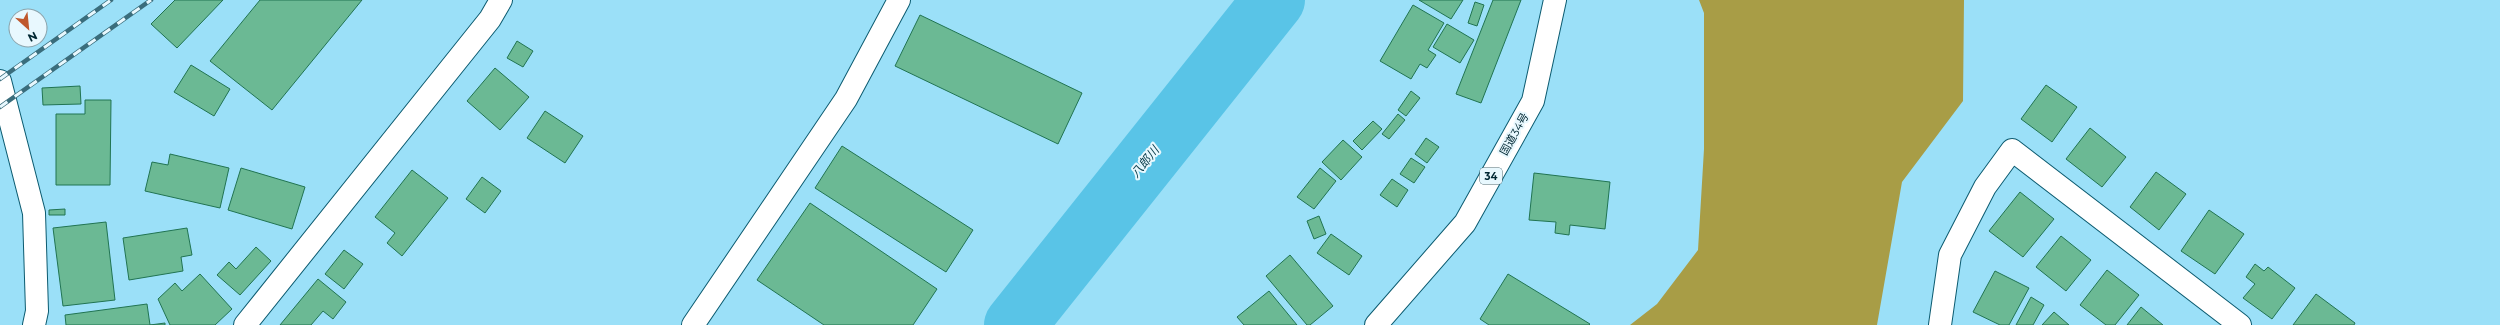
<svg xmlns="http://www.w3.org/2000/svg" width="2500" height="325" viewBox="0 0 2500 325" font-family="Montserrat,'Noto Sans JP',sans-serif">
<rect width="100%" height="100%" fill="#9be0f8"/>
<polygon fill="#a89d46" points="1699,0 1964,0 1963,101 1902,182 1877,325 1630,325 1657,304 1698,250 1704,149 1704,13"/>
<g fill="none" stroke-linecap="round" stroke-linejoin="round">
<polyline stroke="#59c4e7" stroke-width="62" points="1015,325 1274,0"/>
</g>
<g fill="#6bb994" stroke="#217452">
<polygon points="175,0 223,0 177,48 151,24"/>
<polygon points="260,0 362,0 272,110 210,61"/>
<polygon points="1419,0 1463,0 1451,19"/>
<polygon points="1493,0 1521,0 1481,103 1456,94"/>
<polygon points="1475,2 1484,5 1477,26 1468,23"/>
<polygon points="1413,5 1444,23 1428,50 1436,55 1427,68 1420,64 1411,79 1380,61"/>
<polygon points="920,15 1082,93 1058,144 895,66"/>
<polygon points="1447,24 1474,40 1460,63 1433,47"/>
<polygon points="517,41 533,51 523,67 507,58"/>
<polygon points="191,65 230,89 214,116 174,92"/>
<polygon points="495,68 529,97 500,130 467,101"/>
<polygon points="2046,85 2077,107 2052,142 2021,119"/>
<polygon points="80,86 81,104 43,105 42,88"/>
<polygon points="1411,91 1420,98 1406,116 1398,110"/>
<polygon points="85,100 111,100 110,185 56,185 56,114 85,114"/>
<polygon points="545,111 583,136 565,163 527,138"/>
<polygon points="1398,114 1405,120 1389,139 1382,134"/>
<polygon points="1373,121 1382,129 1362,150 1353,141"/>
<polygon points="2090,128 2126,157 2102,187 2066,159"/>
<polygon points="1426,138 1439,147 1427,163 1415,154"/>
<polygon points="1343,140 1362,157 1341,180 1322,162"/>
<polygon points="842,146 973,230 946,272 815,188"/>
<polygon points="170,154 229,168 220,208 145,191 152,162 168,165"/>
<polygon points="1411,158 1425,167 1414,183 1400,174"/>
<polygon points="241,168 305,187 292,229 228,210"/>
<polygon points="1320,168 1336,181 1314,209 1297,197"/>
<polygon points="412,170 448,198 402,256 387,243 395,233 375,217"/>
<polygon points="2156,172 2186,194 2159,230 2130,207"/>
<polygon points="1534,173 1610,182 1605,229 1570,225 1569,235 1555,233 1556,222 1529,220"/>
<polygon points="482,177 501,191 485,213 466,199"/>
<polygon points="1392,179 1408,190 1397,207 1380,195"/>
<polygon points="2020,192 2054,219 2023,257 1989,231"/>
<polygon points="810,203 937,289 913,325 824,325 757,280"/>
<polygon points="65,209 65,215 49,215 49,210"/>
<polygon points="2209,210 2244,234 2215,274 2181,251"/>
<polygon points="1319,216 1326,234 1314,239 1307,221"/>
<polygon points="106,222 115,300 63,306 53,228"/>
<polygon points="187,228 192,255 181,257 183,271 129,280 123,238"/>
<polygon points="1331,234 1362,256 1349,275 1317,253"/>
<polygon points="2061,236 2091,260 2066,291 2036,267"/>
<polygon points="256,247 271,261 240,295 217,275 229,262 236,269"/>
<polygon points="344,250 363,264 344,289 325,274"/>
<polygon points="1290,255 1333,306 1310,325 1307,325 1266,276"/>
<polygon points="2255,264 2264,271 2268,267 2295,288 2272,319 2243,298 2255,284 2246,277"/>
<polygon points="2107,270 2139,295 2115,325 2106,325 2080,305"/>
<polygon points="1995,271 2029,288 2009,325 2000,325 1973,312"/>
<polygon points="200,274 232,309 215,325 170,325 158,299 175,283 182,291"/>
<polygon points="1508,274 1590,324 1589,325 1489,325 1480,319"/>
<polygon points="318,279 346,302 333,319 323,311 311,325 280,325"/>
<polygon points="1269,291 1297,325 1244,325 1237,317"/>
<polygon points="2316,294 2355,323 2354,325 2293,325"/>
<polygon points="2031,297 2044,305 2033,325 2016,325"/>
<polygon points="147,304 150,325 165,323 165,325 66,325 65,315"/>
<polygon points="2141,307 2163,325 2127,325"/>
<polygon points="2054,312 2069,325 2042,325"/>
</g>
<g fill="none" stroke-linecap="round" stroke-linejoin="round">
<g stroke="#0c5b70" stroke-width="24">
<g id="minor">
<polyline points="0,81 34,213 37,311 34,325"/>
<polyline points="245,325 490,19 501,0"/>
<polyline points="693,325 846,99 899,0"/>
<polyline points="1940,325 1950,255 1985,187 2012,150 2240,325"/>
</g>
</g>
<g stroke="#0c5b70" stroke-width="24">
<polyline id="highway" points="1376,325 1465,223 1533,101 1555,0"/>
</g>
<use href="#minor" stroke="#fff" stroke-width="22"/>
<use href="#highway" stroke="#fff" stroke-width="22"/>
<g stroke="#3a6d7c" stroke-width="4.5">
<g id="rail">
<polyline points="0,79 111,0"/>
<polyline points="0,107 151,0"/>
</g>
</g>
<use href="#rail" stroke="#e8f8fe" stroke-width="3" stroke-dasharray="9" stroke-linecap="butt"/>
</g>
<g text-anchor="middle" stroke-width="4" stroke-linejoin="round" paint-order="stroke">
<rect fill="#e8f8fe" stroke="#46666f" stroke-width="1" x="1480" y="168" width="22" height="16" rx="3"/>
<g font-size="10" font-weight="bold" fill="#002732">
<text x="1491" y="180">34</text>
</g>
<g font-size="11" fill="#002732" stroke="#e8f8fe">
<text transform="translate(1514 134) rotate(-61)" y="4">国道34号</text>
</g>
<g font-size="12" font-style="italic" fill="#0f404e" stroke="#e8f8fe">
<text transform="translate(1145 162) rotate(-51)" y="4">八郎川</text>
</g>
</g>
<g transform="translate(28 28) rotate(153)"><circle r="19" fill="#e8f8fe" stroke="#8ba4ac"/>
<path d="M0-3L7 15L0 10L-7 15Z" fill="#bf582d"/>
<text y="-6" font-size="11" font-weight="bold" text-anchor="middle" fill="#002732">N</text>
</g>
</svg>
